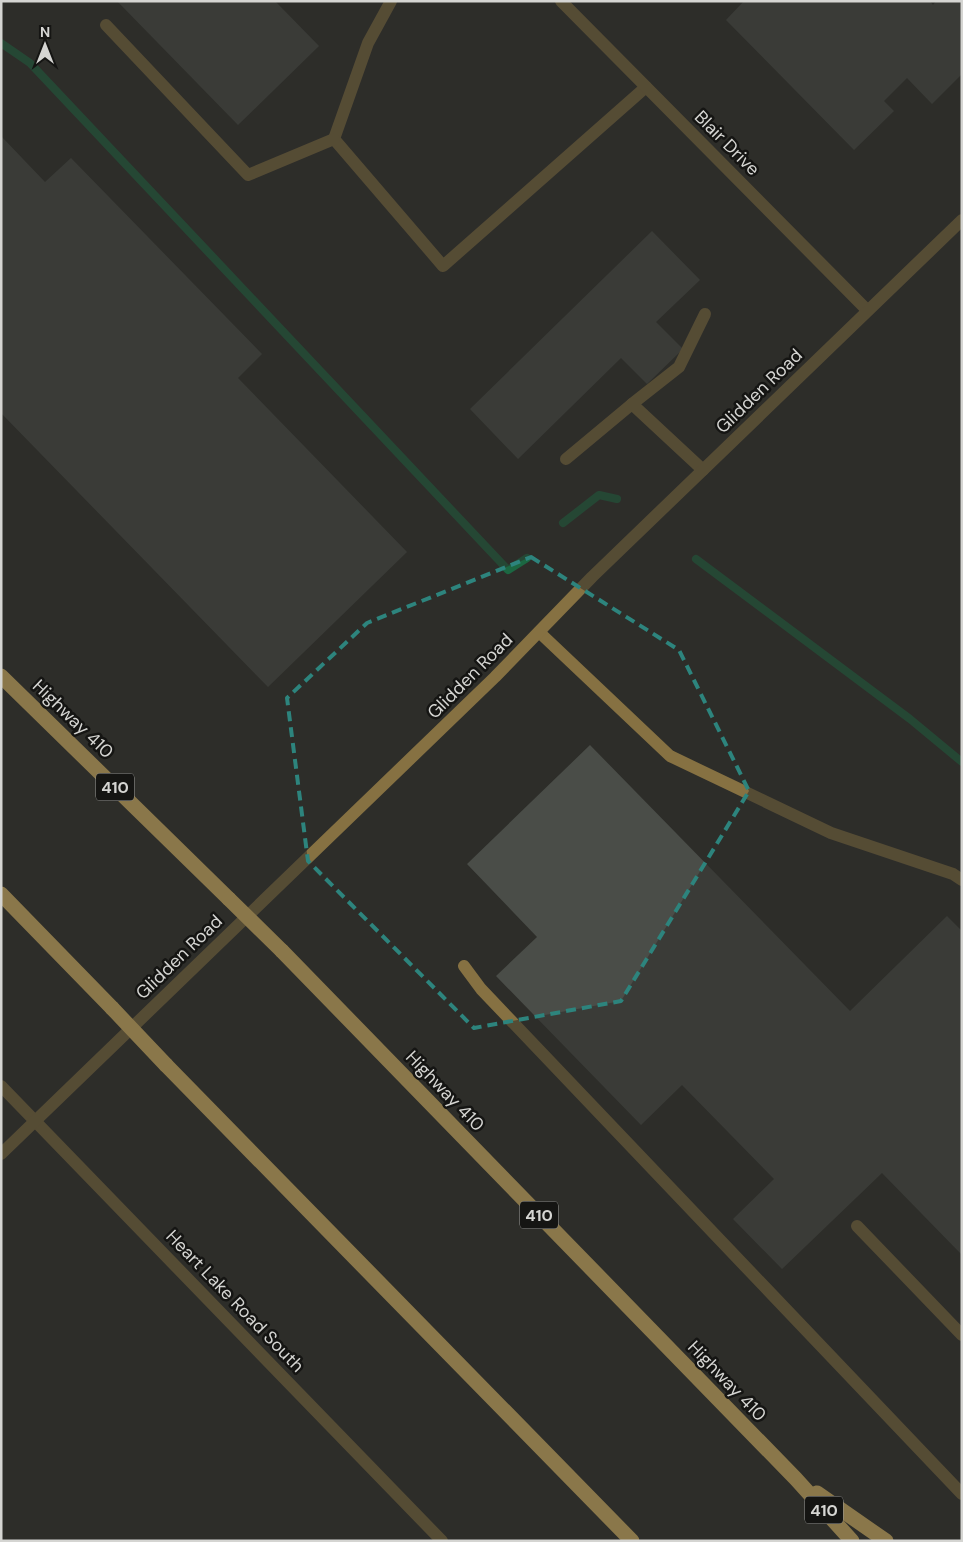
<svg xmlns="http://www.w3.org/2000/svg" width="963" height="1542" viewBox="0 0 963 1542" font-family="'DM Sans',sans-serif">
<rect width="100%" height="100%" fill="#2d2d29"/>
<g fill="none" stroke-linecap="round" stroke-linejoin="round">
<g stroke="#1c6742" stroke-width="8">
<polyline points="1,43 30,63 508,570 527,558"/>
<polyline points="563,523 599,495 617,499"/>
<polyline points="696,559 910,719 962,762"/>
</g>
</g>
<g fill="#4a4d48">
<polygon points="117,1 275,1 319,46 238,125"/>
<polygon points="744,1 930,1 933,5 936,1 962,1 962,74 932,104 907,78 884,101 894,111 854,150 726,20"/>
<polygon points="1,136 45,182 71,158 262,354 238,378 407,552 268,687 1,413"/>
<polygon points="652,231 700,280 656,322 683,349 647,384 621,358 518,459 470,409"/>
<polygon points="590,745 850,1011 947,916 962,931 962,1255 882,1173 782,1269 733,1219 774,1179 682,1085 641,1125 496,976 537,937 467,864"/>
</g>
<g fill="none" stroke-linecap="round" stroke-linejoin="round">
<g stroke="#867142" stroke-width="12">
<polyline points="391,1 368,43 334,139 443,266 646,87"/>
<polyline points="561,1 867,310"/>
<polyline points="106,25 248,175 334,139"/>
<polyline points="632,404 679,367 705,314"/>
<polyline points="566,459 632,404 703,470"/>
<polyline points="539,632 670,756 831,833 953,874 962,880"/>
<polyline points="464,966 481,989 962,1494"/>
<polyline points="1,1086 442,1541"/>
<polyline points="1,1154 495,677 592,577 962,220"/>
<polyline points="857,1226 962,1335"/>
</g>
<g stroke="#fbd171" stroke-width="15">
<polyline points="1,676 229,899"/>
<polyline points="1,894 112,1008"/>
<polyline points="282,951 796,1479 852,1541"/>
<polyline points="166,1065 632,1541"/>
<polyline points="817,1493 886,1541"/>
</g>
<g stroke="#fbd171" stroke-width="15">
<polyline points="229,899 282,951"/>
<polyline points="112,1008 166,1065"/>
</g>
</g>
<path d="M0 0H963V1542H0ZM531,557L679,650L749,791L621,1001L474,1028L308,861L287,698L367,623Z" fill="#2d2d29" fill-opacity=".55" fill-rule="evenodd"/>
<path fill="none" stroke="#2d847d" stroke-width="4" stroke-dasharray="10 6" stroke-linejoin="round" d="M531,557L679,650L749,791L621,1001L474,1028L308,861L287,698L367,623Z"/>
<g text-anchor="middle" stroke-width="5" stroke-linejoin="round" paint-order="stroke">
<g fill="#151513" stroke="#9b9b99" stroke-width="1">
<rect x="96" y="773.5" width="38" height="27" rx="4"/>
<rect x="520" y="1201.5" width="38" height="27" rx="4"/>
<rect x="805" y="1496.5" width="38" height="27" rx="4"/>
</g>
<g font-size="16" font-weight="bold" fill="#d5d5d2">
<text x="115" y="793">410</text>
<text x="539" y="1221">410</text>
<text x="824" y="1516">410</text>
</g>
<g font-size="18" fill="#d5d5d2" stroke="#151513">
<text transform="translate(727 143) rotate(45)" y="6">Blair Drive</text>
<text transform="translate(759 391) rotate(-44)" y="6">Glidden Road</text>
<text transform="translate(470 676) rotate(-45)" y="6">Glidden Road</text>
<text transform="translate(73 719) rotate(44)" y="6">Highway 410</text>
<text transform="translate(179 957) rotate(-44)" y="6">Glidden Road</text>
<text transform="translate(445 1091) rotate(46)" y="6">Highway 410</text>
<text transform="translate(235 1301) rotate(46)" y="6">Heart Lake Road South</text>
<text transform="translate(727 1381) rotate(46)" y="6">Highway 410</text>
</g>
</g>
<rect width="963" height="1542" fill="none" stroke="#d5d5d2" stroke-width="5"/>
<g transform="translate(45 45)" stroke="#151513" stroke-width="4" paint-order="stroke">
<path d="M0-4L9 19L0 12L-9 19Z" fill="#d5d5d2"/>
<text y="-8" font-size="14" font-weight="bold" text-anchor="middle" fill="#d5d5d2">N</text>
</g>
</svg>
